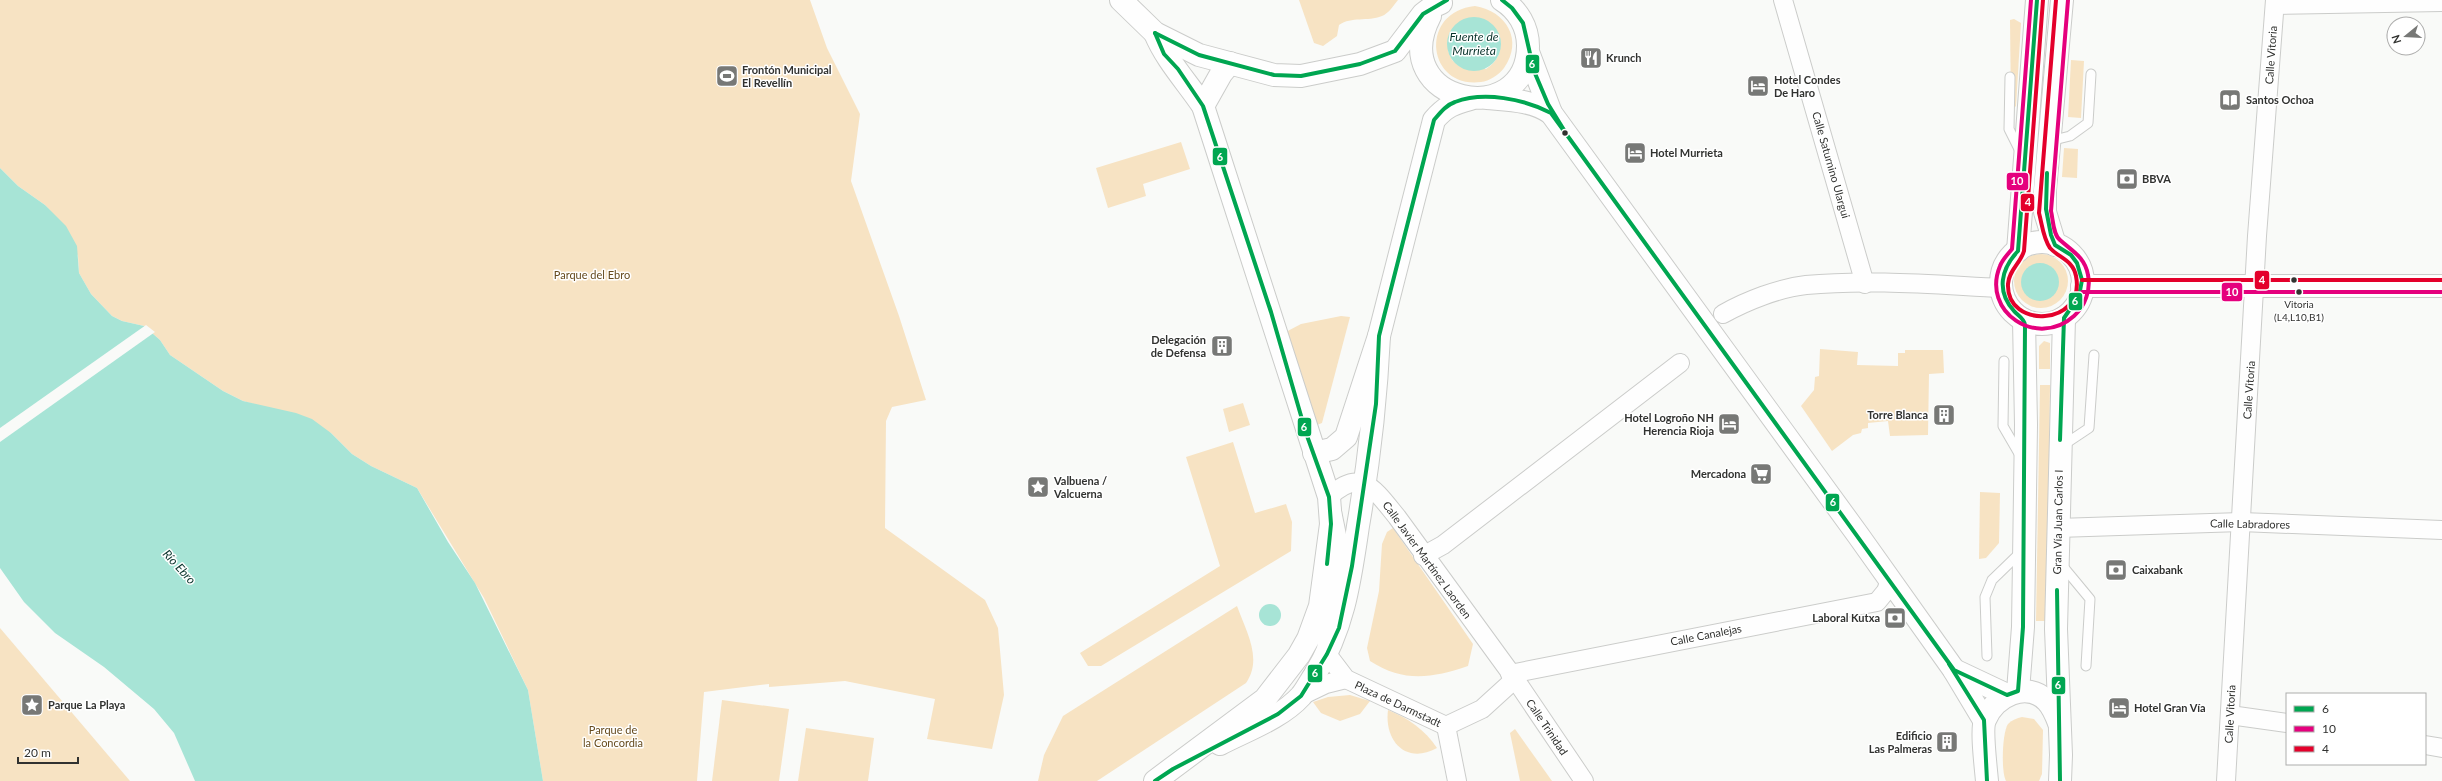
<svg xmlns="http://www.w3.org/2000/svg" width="2442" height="781" viewBox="0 0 2442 781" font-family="Lato,sans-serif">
<rect width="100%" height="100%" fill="#f9faf8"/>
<g fill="#f7e3c3" fill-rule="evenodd">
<polygon points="0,0 810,0 827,48 860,114 851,181 899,316 926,400 892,407 886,421 885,528 985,600 998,628 1004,695 992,749 927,739 935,699 845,681 769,687 769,684 704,692 697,781 543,781 528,690 484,598 417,488 371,466 352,454 331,433 267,408 243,401 223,391 170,355 160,340 144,326 122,321 112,316 91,294 79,273 78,256 53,214 45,205 18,186 0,168"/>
<path d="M1299,0H1398C1394,5 1388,14 1382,16C1367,22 1352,16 1339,25L1337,36L1323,46L1314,43Z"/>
<path d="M1475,6C1506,11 1524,40 1504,68C1499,75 1489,81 1481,82C1427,89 1418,12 1475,6ZM1463,20L1500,37C1502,52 1498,61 1486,69L1459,66L1452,60L1448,51L1450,33Z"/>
<polygon points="2014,19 2021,23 2016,106 2011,111 2010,20"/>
<polygon points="2071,60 2084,61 2081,118 2068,117"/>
<polygon points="1181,142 1190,169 1143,184 1146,196 1108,208 1096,168"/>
<polygon points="2064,148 2078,149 2077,178 2062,177"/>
<circle cx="2041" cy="281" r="27"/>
<polygon points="1341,316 1350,317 1322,423 1317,425 1282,334 1301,324"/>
<polygon points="2044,341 2050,343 2050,369 2039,369 2039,346"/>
<polygon points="1820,349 1858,352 1857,365 1898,366 1898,353 1905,353 1905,350 1943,350 1944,373 1929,374 1928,435 1890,436 1888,421 1868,423 1868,428 1862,429 1861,433 1853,435 1832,451 1801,406 1814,390 1815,377 1819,376"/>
<polygon points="2040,385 2050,385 2047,621 2036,621"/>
<polygon points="1243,403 1250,425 1229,432 1223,409"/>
<polygon points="1233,442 1255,513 1286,504 1292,522 1291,551 1101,666 1088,666 1080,653 1220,566 1186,457"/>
<polygon points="1980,492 2000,493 1999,543 1986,558 1979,559"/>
<path d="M1393,528L1473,644L1468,666C1432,678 1404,683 1370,661L1367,648L1379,591L1382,544L1387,532Z"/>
<path d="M1237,606C1246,631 1263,659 1246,683L1097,781H1038L1044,755L1063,716Z"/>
<polygon points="0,628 130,781 0,781"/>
<polygon points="1350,695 1370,701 1360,714 1340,721 1321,713 1313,702 1328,697"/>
<polygon points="722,700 789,709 779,781 712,781"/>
<path d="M1388,710C1408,718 1425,730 1437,748C1406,765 1384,741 1388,710Z"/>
<path d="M2022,717L2034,719L2043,730L2042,774L2039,781H2006C2001,772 2002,733 2008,724C2012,720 2017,718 2022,717Z"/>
<polygon points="806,728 874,738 868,781 798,781"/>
<polygon points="1515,729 1552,781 1520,781 1510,733"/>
</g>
<g fill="#a7e4d6">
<circle cx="1474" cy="44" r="27"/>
<polygon points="0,168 18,186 45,205 66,226 77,246 79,273 91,294 112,316 122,321 144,326 160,340 170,355 223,391 243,401 296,413 312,419 331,433 352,454 371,466 417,488 448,542 475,583 528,690 543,781 195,781 174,733 154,709 104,667 55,633 24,602 0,568"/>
<circle cx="2040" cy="282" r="19"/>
<circle cx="1270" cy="615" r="11"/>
</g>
<polygon fill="#f9faf8" points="146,325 155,332 0,442 0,428"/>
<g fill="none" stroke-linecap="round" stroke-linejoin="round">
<g stroke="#cbccca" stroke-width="11">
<g id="lane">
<polyline points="2010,77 2009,129 2021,153"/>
<polyline points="2050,141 2070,136 2088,123 2091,74"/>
<polyline points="2004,361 2003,426 2021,457"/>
<polyline points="2062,446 2089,428 2094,355"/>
<polyline points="2061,564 2090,599 2086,666"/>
<polyline points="1987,656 1985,597 1992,580 2021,552"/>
</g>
</g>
<g stroke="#cbccca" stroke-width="20">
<g id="street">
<polyline points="1783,0 1865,284"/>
<polyline points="2275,5 2442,2"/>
<path d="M1723,314C1746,301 1779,288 1806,285C1870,279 1937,285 2001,288"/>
<polyline points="2058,528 2241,522 2442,530"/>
<polyline points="1423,556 1443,545 1680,363"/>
<polyline points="1510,674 1877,602 1886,591 1890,580"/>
<polyline points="1301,696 1326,684 1346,679"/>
<polyline points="2230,715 2287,723"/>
<path d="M1446,726L1346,679L1327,654L1325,620L1333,587L1339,545L1329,497C1361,466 1375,490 1397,517L1515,679L1584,781"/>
<polyline points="1446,726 1482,709 1515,679"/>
<polyline points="1446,726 1457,781"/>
<polyline points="2425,745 2442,748"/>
<polyline points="2226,781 2257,236 2275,0"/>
</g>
</g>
<g stroke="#cbccca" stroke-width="24">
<g id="secondary">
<polyline points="1121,0 1155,33 1199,55 1274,75 1301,76 1360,64 1395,51 1423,14 1432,7 1441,3"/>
<path d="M1430,16C1385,103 1527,132 1528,46C1528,27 1518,10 1502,0"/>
<path d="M1155,33C1166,60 1187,82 1203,106L1329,497L1331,524L1320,606L1308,639L1299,655L1265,699L1155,781"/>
<polyline points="1528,52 1551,113 1858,535 1954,670 1984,720"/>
<path d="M1487,98C1509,100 1532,100 1551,113"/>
<polyline points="1203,106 1221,74 1230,63"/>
<path d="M1314,453L1332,449L1346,437L1379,336L1434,120C1445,107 1454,103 1470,99"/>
<polyline points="1954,670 2007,695"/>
<path d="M1220,744C1247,730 1281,718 1301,696C1306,690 1310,682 1314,676C1344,628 1350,580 1358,526C1369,462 1376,400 1379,336"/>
</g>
</g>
<g stroke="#cbccca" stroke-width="24">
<g id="primary">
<circle cx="2042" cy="283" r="41"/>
<polyline points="2055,245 2045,212 2045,190 2062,0"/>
<polyline points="2018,251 2037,0"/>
<polyline points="2082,286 2442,286"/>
<polyline points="2018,691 2023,627 2026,425 2024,320"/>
<path d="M1987,781C1986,769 1981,729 1985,720C1994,696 2027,680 2047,701C2053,707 2056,715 2059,723"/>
<polyline points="2060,781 2061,755 2056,629 2064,318"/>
</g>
</g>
<use href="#lane" stroke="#fefefe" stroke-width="9"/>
<use href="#street" stroke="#fefefe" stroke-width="18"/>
<use href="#secondary" stroke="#fefefe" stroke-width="22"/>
<use href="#primary" stroke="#fefefe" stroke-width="22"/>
<g stroke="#fff" stroke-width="7">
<g id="bus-1">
<polyline points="1502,0 1512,8 1523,23 1534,71 1548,104 1564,130"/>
<polyline points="1155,33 1164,54 1178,69 1203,106 1271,312 1306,433 1329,497 1331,524 1327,564"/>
<polyline points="1155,33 1199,55 1274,75 1301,76 1360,64 1395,51 1423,14 1447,0"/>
<polyline points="2047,173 2046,209 2051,235 2055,245 2071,255 2077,263 2082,280 2079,296 2064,318 2060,440"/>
<polyline points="2057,590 2060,781"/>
<polyline points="1949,664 1984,720 1987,781"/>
<path d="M1155,781L1173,769L1278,714L1301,696L1327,654L1339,628L1352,566L1376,404L1379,336L1434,120C1440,113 1446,105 1455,102C1484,91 1524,99 1551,113L1954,670L2007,695L2018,691L2023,627L2025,325C2024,318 2018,316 2014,311C1996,291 2001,269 2018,251L2037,0"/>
</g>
</g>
<g stroke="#fff" stroke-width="7">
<g id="bus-2">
<path d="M2031,0L2012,249C2008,254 2002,260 2000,266C1981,312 2037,349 2074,316C2085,306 2091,290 2088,275C2085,257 2072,251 2060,240C2053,235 2053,219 2051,211L2068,0"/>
<polyline points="2082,292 2442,292"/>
</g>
</g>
<g stroke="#fff" stroke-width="7">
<g id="bus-3">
<path d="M2043,0L2024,251C2020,264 2009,270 2008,284C2006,330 2086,326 2076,276C2073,260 2059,258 2050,248C2043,238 2042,224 2039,213L2056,0"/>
<polyline points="2082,280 2442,280"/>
</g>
</g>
<use href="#bus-1" stroke="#00a651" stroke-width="4"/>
<use href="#bus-2" stroke="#e5007d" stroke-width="4"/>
<use href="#bus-3" stroke="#e4002b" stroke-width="4"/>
</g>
<defs>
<g id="restaurant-square" transform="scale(1.15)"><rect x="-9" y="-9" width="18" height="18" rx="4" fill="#777876" stroke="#fff"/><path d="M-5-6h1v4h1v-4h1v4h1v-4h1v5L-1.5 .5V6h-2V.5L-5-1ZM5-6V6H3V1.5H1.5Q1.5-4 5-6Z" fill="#fff"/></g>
<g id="stadium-square" transform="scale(1.15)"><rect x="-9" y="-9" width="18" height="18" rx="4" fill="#777876" stroke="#fff"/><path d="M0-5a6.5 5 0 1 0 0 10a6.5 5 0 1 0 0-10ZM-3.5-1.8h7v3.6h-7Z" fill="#fff"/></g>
<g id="hotel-square" transform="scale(1.15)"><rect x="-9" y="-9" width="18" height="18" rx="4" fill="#777876" stroke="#fff"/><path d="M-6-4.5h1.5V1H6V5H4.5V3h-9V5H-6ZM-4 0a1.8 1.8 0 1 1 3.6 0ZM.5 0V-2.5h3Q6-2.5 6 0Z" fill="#fff"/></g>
<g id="library-square" transform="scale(1.15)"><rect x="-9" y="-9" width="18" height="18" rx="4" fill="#777876" stroke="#fff"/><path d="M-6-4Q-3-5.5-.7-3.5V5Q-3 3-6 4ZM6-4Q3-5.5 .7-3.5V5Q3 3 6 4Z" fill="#fff"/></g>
<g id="bank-square" transform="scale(1.15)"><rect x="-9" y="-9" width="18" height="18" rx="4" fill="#777876" stroke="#fff"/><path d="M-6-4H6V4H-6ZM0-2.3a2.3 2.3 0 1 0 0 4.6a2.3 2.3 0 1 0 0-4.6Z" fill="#fff"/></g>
<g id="building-square" transform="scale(1.15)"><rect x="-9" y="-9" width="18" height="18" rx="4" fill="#777876" stroke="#fff"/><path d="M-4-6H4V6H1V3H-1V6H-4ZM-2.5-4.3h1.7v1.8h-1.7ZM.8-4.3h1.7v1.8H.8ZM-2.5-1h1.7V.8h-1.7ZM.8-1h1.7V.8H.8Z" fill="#fff"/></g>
<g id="supermarket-square" transform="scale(1.15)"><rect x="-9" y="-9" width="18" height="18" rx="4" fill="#777876" stroke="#fff"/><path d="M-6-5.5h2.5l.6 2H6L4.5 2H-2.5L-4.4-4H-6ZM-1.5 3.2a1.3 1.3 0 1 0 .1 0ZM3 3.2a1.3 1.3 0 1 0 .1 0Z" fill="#fff"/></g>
<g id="sight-square" transform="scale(1.15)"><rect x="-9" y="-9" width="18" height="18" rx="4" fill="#777876" stroke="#fff"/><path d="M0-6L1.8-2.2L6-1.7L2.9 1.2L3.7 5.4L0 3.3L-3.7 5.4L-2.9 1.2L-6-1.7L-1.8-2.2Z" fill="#fff"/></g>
</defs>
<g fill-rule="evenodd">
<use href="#restaurant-square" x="1591" y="58"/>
<use href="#stadium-square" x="727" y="76"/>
<use href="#hotel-square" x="1758" y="86"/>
<use href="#library-square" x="2230" y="100"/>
<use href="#hotel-square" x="1635" y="153"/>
<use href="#bank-square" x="2127" y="179"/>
<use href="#building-square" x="1222" y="346"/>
<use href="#building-square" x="1944" y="415"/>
<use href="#hotel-square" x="1729" y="424"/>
<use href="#supermarket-square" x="1761" y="474"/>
<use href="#sight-square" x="1038" y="487"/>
<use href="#bank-square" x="2116" y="570"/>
<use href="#bank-square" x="1895" y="618"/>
<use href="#sight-square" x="32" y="705"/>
<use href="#hotel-square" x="2119" y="708"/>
<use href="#building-square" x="1947" y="742"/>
</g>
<g fill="#313230" stroke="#fff" stroke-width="1.5">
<circle cx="1565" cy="133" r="3.5"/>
<circle cx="2294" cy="280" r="3.5"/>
<circle cx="2299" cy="292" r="3.5"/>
</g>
<g text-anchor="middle" stroke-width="3" stroke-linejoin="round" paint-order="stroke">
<g font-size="10" fill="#313230" stroke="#fff">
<text x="2299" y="308">Vitoria<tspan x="2299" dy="13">(L4,L10,B1)</tspan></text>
</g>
<g font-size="11" fill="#313230" stroke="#fff">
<text transform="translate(2271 55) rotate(-86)" y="4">Calle Vitoria</text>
<text transform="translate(1831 165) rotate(74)" y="4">Calle Saturnino Ulargui</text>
<text transform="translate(2249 390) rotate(-86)" y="4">Calle Vitoria</text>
<text transform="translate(2058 522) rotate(-89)" y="4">Gran Vía Juan Carlos I</text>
<text transform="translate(2250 524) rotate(1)" y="4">Calle Labradores</text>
<text transform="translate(1427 560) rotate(54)" y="4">Calle Javier Martínez Laorden</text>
<text transform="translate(1706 635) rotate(-11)" y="4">Calle Canalejas</text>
<text transform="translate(1398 704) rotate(25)" y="4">Plaza de Darmstadt</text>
<text transform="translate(2230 714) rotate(-87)" y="4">Calle Vitoria</text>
<text transform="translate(1547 727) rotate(56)" y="4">Calle Trinidad</text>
</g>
<g font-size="11" font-weight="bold" fill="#313230" stroke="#fff" text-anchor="start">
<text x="1606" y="62">Krunch</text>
<text x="742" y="74">Frontón Municipal<tspan x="742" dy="13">El Revellín</tspan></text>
<text x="1774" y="84">Hotel Condes<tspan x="1774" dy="13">De Haro</tspan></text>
<text x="2246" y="104">Santos Ochoa</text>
<text x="1650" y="157">Hotel Murrieta</text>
<text x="2142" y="183">BBVA</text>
<text x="1206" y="344" text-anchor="end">Delegación<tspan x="1206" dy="13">de Defensa</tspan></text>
<text x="1928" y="419" text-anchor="end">Torre Blanca</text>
<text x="1714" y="422" text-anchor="end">Hotel Logroño NH<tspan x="1714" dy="13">Herencia Rioja</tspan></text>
<text x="1746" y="478" text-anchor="end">Mercadona</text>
<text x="1054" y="485">Valbuena /<tspan x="1054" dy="13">Valcuerna</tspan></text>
<text x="2132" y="574">Caixabank</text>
<text x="1880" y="622" text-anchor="end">Laboral Kutxa</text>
<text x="48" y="709">Parque La Playa</text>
<text x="2134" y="712">Hotel Gran Vía</text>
<text x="1932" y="740" text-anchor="end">Edificio<tspan x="1932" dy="13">Las Palmeras</tspan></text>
</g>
<g font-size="11" fill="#664b1e" stroke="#fff">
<text x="592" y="279">Parque del Ebro</text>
<text x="613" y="734">Parque de<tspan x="613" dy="13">la Concordia</tspan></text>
</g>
<g font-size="12" font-style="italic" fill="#063129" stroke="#fff">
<text x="1474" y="41">Fuente de<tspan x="1474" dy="14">Murrieta</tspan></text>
<text transform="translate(179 567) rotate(47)" y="4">Río Ebro</text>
</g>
</g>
<g stroke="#fff" stroke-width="1.5">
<rect x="1525" y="54" width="15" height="20" rx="4" fill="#00a651"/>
<rect x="1212" y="147" width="16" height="19" rx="4" fill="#00a651"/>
<rect x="2006" y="172" width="23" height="19" rx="4" fill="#e5007d"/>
<rect x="2020" y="193" width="15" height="19" rx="4" fill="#e4002b"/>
<rect x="2254" y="270" width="16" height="20" rx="4" fill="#e4002b"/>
<rect x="2221" y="282" width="22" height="20" rx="4" fill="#e5007d"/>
<rect x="2068" y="292" width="15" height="19" rx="4" fill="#00a651"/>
<rect x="1297" y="417" width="15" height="20" rx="4" fill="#00a651"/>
<rect x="1825" y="493" width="15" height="19" rx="4" fill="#00a651"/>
<rect x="1307" y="664" width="16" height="19" rx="4" fill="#00a651"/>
<rect x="2051" y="676" width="15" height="19" rx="4" fill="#00a651"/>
</g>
<g font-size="11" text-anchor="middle" font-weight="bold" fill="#fff">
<text x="1532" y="68">6</text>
<text x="1220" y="161">6</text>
<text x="2017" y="185">10</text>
<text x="2028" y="206">4</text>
<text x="2262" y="284">4</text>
<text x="2232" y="296">10</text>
<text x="2075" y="305">6</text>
<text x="1304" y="431">6</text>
<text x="1833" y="506">6</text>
<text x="1315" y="677">6</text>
<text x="2058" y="689">6</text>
</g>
<rect x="2286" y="693" width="140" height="72" fill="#ffffff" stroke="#adadac"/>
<rect x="2294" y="706" width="20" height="6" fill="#00a651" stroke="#adadac"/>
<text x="2322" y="713" font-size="12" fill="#313230">6</text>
<rect x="2294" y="726" width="20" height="6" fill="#e5007d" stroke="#adadac"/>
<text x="2322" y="733" font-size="12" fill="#313230">10</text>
<rect x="2294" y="746" width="20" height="6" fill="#e4002b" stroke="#adadac"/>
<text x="2322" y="753" font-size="12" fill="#313230">4</text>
<g transform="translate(2406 36) rotate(252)"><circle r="19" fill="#ffffff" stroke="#adadac"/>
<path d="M0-3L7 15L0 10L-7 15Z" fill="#777876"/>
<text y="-6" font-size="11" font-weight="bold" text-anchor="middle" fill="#313230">N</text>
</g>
<path d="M18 757v6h60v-6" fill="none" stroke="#313230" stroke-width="2"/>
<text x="24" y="757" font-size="12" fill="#313230" stroke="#ffffff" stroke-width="3" paint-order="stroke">20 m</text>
</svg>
